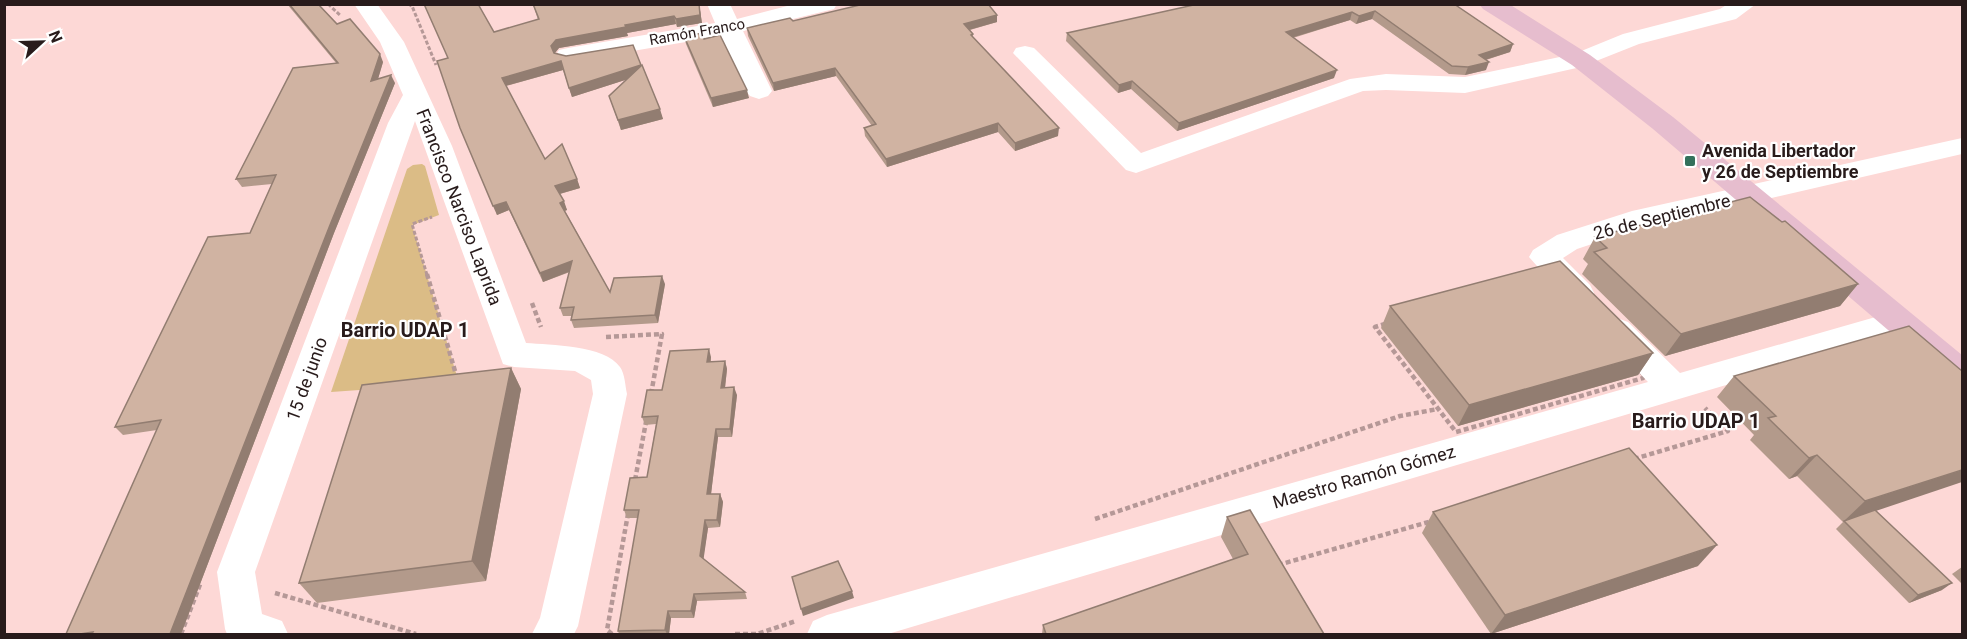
<svg xmlns="http://www.w3.org/2000/svg" width="1967" height="639" viewBox="0 0 1967 639" font-family="Roboto,sans-serif">
<rect width="100%" height="100%" fill="#fdd8d6"/>
<polygon fill="#dbbc86" points="422,164 425,166 439,215 412,225 459,383 331,392 407,169 413,165"/>
<g fill="none" stroke-linecap="round" stroke-linejoin="round">
<g stroke="#b59897" stroke-width="3" stroke-dasharray="4 2" stroke-linecap="butt">
<polyline points="328,4 341,16"/>
<polyline points="408,4 412,6 436,65"/>
<polyline points="427,275 412,224 432,217"/>
<polyline points="1539,275 1546,275"/>
</g>
<g stroke="#b59897" stroke-width="4.5" stroke-dasharray="5 3" stroke-linecap="butt">
<polyline points="427,274 457,378"/>
<polygon points="1543,274 1548,276 1644,375 1643,378 1456,432 1375,327"/>
<polyline points="532,303 541,327"/>
<polyline points="606,337 662,334 651,394"/>
<polyline points="1634,459 1728,431 1705,408"/>
<polyline points="635,480 646,422"/>
<polyline points="1095,519 1400,416 1438,409"/>
<polyline points="1278,565 1432,521"/>
<polyline points="275,593 416,634"/>
<polyline points="181,634 201,582"/>
<polyline points="612,634 607,630 628,514"/>
<polyline points="735,634 757,634 796,621"/>
</g>
<g fill="#fff" fill-rule="evenodd">
<path d="M354,4H377L404,42L452,146L526,343C550,345 605,345 620,367C625,374 625,385 627,394L578,626L574,634H532L540,618L593,394L591,380L575,371L514,367L503,364L415,121L255,572L262,614L282,621L288,634H227L225,629L217,572L388,123L403,95L380,42Z"/>
<polygon points="707,4 730,4 737,19 795,4 837,4 834,9 743,31 772,91 768,96 759,99 750,96 746,91 721,36 568,62 559,60 556,55 559,50 568,48 715,23"/>
<polygon points="1728,4 1756,4 1736,19 1639,44 1581,67 1465,93 1386,90 1363,91 1136,173 1126,170 1013,53 1016,48 1025,46 1034,48 1141,153 1350,79 1386,74 1465,77 1574,54 1623,34 1720,9"/>
<polygon points="1962,138 1962,154 1637,229 1577,249 1563,258 1590,285 1594,293 1590,301 1579,304 1568,301 1529,257 1533,250 1557,235 1632,211"/>
<polygon points="1900,310 1911,314 1916,322 1911,330 888,634 807,634 813,621 827,615 1648,382 1606,338 1601,330 1606,322 1617,318 1628,322 1680,373"/>
</g>
<polygon fill="#e6bdce" fill-rule="evenodd" points="1479,4 1509,4 1590,55 1673,117 1962,355 1962,387 1950,383 1653,129 1572,65 1483,9"/>
</g>
<g fill="#b39a8b">
<polygon points="287,4 318,4 337,24 383,62 378,79 395,83 334,233 181,634 66,634 157,430 123,435 115,427 250,233 272,184 242,187 236,179 336,63"/>
<polygon points="533,4 699,4 702,23 677,27 676,24 627,33 628,36 559,48 555,53 566,56 633,45 663,119 621,130 609,96 628,79 572,97 563,70 506,86 545,159 577,179 580,188 560,194 567,210 565,211 610,292 665,284 658,323 574,328 571,320 572,316 563,316 560,308 570,272 543,282 509,210 497,215 448,58 494,32 538,20"/>
<polygon points="1454,4 1513,44 1510,52 1486,60 1486,70 1465,75 1449,74 1372,19 1356,24 1350,20 1293,38 1334,78 1177,131 1131,89 1118,93 1066,41 1067,33"/>
<polygon points="793,21 997,22 970,30 973,34 973,38 1058,136 1015,151 998,132 887,167 865,136 864,128 872,126 836,76 774,91 748,36 747,28"/>
<polygon points="684,36 705,38 749,98 713,107 686,44"/>
<polygon points="1595,237 1858,284 1840,306 1665,356 1582,274 1588,264 1583,259"/>
<polygon points="1390,306 1653,353 1638,375 1458,426 1381,328"/>
<polygon points="711,357 711,362 725,361 727,369 725,388 737,395 732,437 718,437 711,494 720,494 723,502 720,527 708,528 703,559 745,592 747,599 697,601 694,618 671,618 669,634 619,634 618,631 638,518 627,518 624,510 647,477 656,424 645,425 642,417 662,390"/>
<polygon points="511,368 521,389 486,581 317,603 299,583"/>
<polygon points="1734,376 1876,511 1942,590 1909,603 1836,529 1844,521 1843,522 1797,476 1789,479 1750,440 1754,435 1717,397"/>
<polygon points="1433,512 1698,566 1491,634 1422,533"/>
<polygon points="1227,517 1324,634 1042,634 1043,625 1233,559 1221,537"/>
<polygon points="1962,567 1962,584 1952,574"/>
</g>
<g fill="#927d71">
<polygon points="699,4 702,23 677,27 676,19"/>
<polygon points="1375,11 1372,19 1356,24 1359,16"/>
<polygon points="1352,12 1350,20 1284,40 1286,32"/>
<polygon points="997,15 997,22 965,31 964,24"/>
<polygon points="674,16 676,24 627,33 628,36 559,48 554,54 551,46 556,40 625,25"/>
<polygon points="1513,44 1510,52 1475,63 1479,55"/>
<polygon points="380,54 383,62 375,89 371,81"/>
<polygon points="561,61 563,70 505,86 502,78"/>
<polygon points="1489,62 1486,70 1465,75 1468,67"/>
<polygon points="641,65 644,74 572,97 569,88"/>
<polygon points="835,68 836,76 774,91 773,83"/>
<polygon points="1337,70 1334,78 1177,131 1179,123"/>
<polygon points="391,75 395,83 334,233 181,634 170,634 330,225"/>
<polygon points="1132,81 1131,89 1118,93 1119,85"/>
<polygon points="747,90 749,98 713,107 711,98"/>
<polygon points="660,109 663,119 621,130 618,120"/>
<polygon points="998,123 998,132 887,167 886,159"/>
<polygon points="1059,128 1058,136 1015,151 1015,143"/>
<polygon points="577,179 580,188 559,194 555,186"/>
<polygon points="564,201 567,210 564,211 560,203"/>
<polygon points="506,202 509,210 497,215 493,206"/>
<polygon points="572,261 576,269 543,282 540,273"/>
<polygon points="662,276 665,284 658,323 655,315"/>
<polygon points="1858,284 1840,306 1665,356 1681,334"/>
<polygon points="709,349 711,357 709,370 707,362"/>
<polygon points="1653,353 1638,375 1458,426 1469,405"/>
<polygon points="725,361 727,369 724,396 721,388"/>
<polygon points="511,368 521,389 486,581 472,561"/>
<polygon points="734,387 737,395 732,437 730,429"/>
<polygon points="716,429 718,437 710,502 707,494"/>
<polygon points="1817,455 1797,476 1789,479 1809,458"/>
<polygon points="1962,470 1962,482 1843,522 1865,501"/>
<polygon points="720,494 723,502 720,527 717,520"/>
<polygon points="705,520 708,528 703,563 700,556"/>
<polygon points="1717,545 1698,566 1491,634 1505,615"/>
<polygon points="1952,583 1942,590 1909,603 1918,595"/>
<polygon points="852,591 854,598 803,616 801,609"/>
<polygon points="694,594 697,601 694,618 691,611"/>
<polygon points="668,611 671,618 669,634 667,634 665,630"/>
</g>
<g fill="#d0b3a2" stroke="#927d71" stroke-width="1.5">
<polygon points="289,4 318,4 337,24 350,19 380,54 371,81 391,75 330,225 170,634 92,634 93,632 80,634 66,634 161,420 115,427 208,237 250,233 276,175 236,179 293,68 338,63"/>
<polygon points="424,4 478,4 494,32 539,19 533,4 699,4 700,15 676,19 674,16 625,25 626,27 556,40 551,46 554,53 566,56 633,45 641,65 569,88 561,61 502,78 545,159 562,144 577,179 555,186 564,201 560,203 610,292 614,278 662,276 655,315 571,320 574,307 560,308 572,261 540,273 506,202 493,206 460,128 437,61 448,58"/>
<polygon points="864,4 988,4 997,15 964,24 973,34 971,35 1059,128 1015,143 998,123 886,159 864,128 876,124 835,68 773,83 747,28 790,18 793,21"/>
<polygon points="1198,4 1454,4 1513,44 1479,55 1489,62 1468,67 1452,66 1375,11 1359,16 1352,12 1286,32 1337,70 1179,123 1132,81 1119,85 1067,33"/>
<polygon points="703,33 704,39 720,35 747,90 711,98 684,36"/>
<polygon points="642,65 660,109 618,120 609,96"/>
<polygon points="1750,197 1782,222 1785,221 1858,284 1681,334 1594,252 1607,248 1595,237"/>
<polygon points="1560,261 1653,353 1469,405 1390,306"/>
<polygon points="1909,326 1962,371 1962,470 1865,501 1817,455 1809,458 1768,418 1776,416 1734,376"/>
<polygon points="709,349 707,362 725,361 721,388 734,387 730,429 716,429 707,494 720,494 717,520 705,520 700,556 745,592 694,594 691,611 668,611 665,630 618,631 639,510 624,510 630,478 647,477 658,416 642,417 647,390 662,390 670,351"/>
<polygon points="511,368 472,561 299,583 362,385"/>
<polygon points="1629,448 1717,545 1505,615 1433,512"/>
<polygon points="1250,510 1324,634 1046,634 1043,625 1248,554 1227,517"/>
<polygon points="1875,510 1952,583 1918,595 1844,521"/>
<polygon points="838,561 852,591 801,609 792,577"/>
</g>
<rect fill="#34705b" stroke="#fff" stroke-width="2" x="1684" y="155" width="12" height="12" rx="3"/>
<g text-anchor="middle" stroke-width="4.5" stroke-linejoin="round" paint-order="stroke">
<g font-size="15" fill="#281b1b" stroke="#fff">
<text transform="translate(697 32) rotate(-10)" y="5">Ramón Franco</text>
</g>
<g font-size="18" font-weight="bold" fill="#281b1b" stroke="#fff" text-anchor="start">
<text x="1702" y="157">Avenida Libertador<tspan x="1702" dy="21">y 26 de Septiembre</tspan></text>
</g>
<g font-size="18" fill="#281b1b" stroke="#fff">
<text transform="translate(459 207) rotate(69)" y="6">Francisco Narciso Laprida</text>
<text transform="translate(1662 217) rotate(-14)" y="6">26 de Septiembre</text>
<text transform="translate(307 379) rotate(-70)" y="6">15 de junio</text>
<text transform="translate(1364 477) rotate(-16)" y="6">Maestro Ramón Gómez</text>
</g>
<g font-size="20" font-weight="bold" fill="#281b1b" stroke="#fff">
<text x="405" y="337">Barrio UDAP 1</text>
<text x="1696" y="428">Barrio UDAP 1</text>
</g>
</g>
<rect width="1967" height="639" fill="none" stroke="#281b1b" stroke-width="12"/>
<g transform="translate(42 42) rotate(68)" stroke="#ffffff" stroke-width="4.5" paint-order="stroke">
<path d="M0-4.5L10 22L0 15L-10 22Z" fill="#281b1b"/>
<text y="-9" font-size="16" font-weight="bold" text-anchor="middle" fill="#281b1b">N</text>
</g>
</svg>
